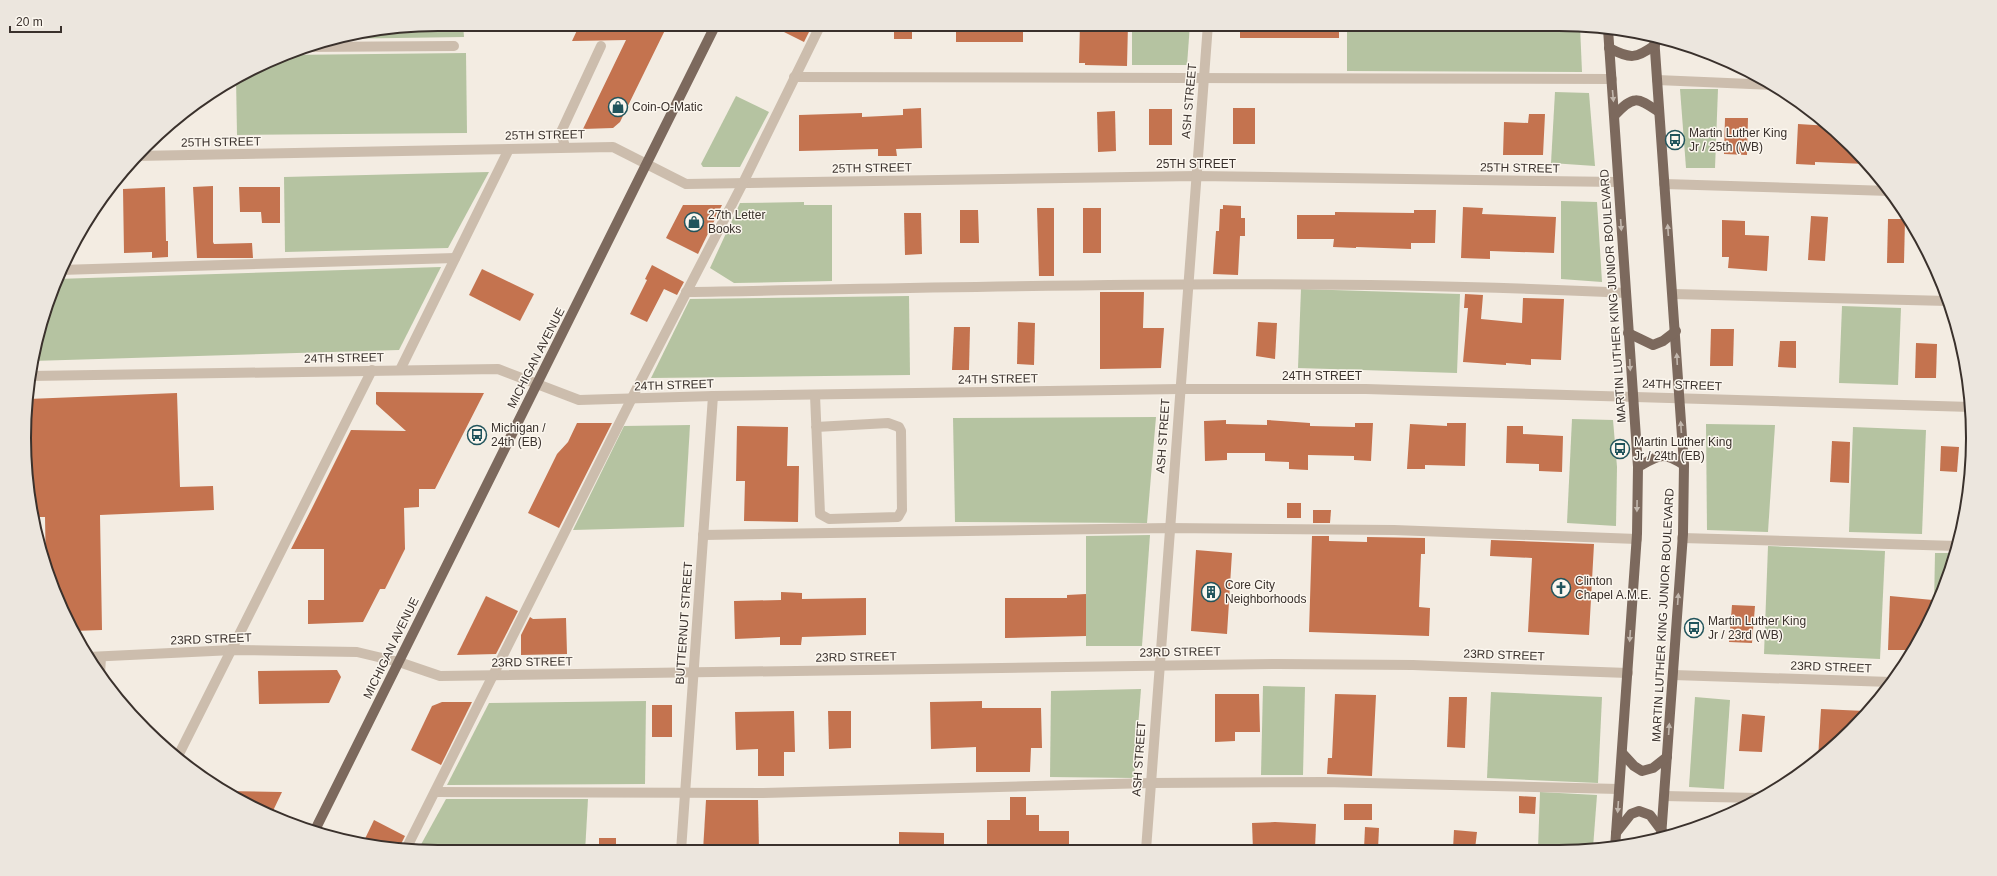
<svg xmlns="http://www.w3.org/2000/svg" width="1997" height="876" viewBox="0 0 1997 876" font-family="Arial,sans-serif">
<rect width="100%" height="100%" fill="#f3ece2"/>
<g fill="#b5c3a1">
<polygon points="438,24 463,24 464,37 330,39 357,32"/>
<polygon points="1132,24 1190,24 1187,65 1132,65"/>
<polygon points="1347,24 1559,24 1580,26 1582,72 1347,71"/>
<polygon points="466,53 467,133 237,135 236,77 284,55"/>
<polygon points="1680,89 1718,89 1715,168 1686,168"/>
<polygon points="1555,92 1589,93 1595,166 1551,163"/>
<polygon points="736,96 769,112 740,167 703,167 701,164"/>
<polygon points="489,172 448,248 285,252 284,177"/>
<polygon points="1561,201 1597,202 1602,282 1561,279"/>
<polygon points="804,202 804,205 832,205 832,281 734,283 710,268 740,203"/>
<polygon points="441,267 399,350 32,361 56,279"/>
<polygon points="1301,289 1460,294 1457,373 1298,368"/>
<polygon points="909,296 910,375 651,378 690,299"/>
<polygon points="1842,306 1901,308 1898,385 1839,383"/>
<polygon points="1156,417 1147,523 955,522 953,418"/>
<polygon points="1572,419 1613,420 1617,467 1616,526 1567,523"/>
<polygon points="1706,424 1775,425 1768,532 1707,530"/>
<polygon points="690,425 684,527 573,530 624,426"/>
<polygon points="1853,427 1926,430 1922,534 1849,532"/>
<polygon points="1150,535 1142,646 1086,646 1086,536"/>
<polygon points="1768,546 1885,551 1880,659 1764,654"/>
<polygon points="1935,553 1955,553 1951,571 1934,606"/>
<polygon points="1263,686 1305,687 1303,775 1261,775"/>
<polygon points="1141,689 1134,778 1050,777 1051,691"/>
<polygon points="1491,692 1602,697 1598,783 1487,778"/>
<polygon points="1695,697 1730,700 1724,789 1689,787"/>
<polygon points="646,701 645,784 447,785 489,703"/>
<polygon points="1540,792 1597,795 1593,848 1538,849"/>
<polygon points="446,799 588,799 585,852 438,852 418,850"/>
</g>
<g fill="#c4734f">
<polygon points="580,24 668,24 620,122 613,128 583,129 626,40 572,41"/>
<polygon points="768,24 813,24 804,42"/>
<rect x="894" y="24" width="18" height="15"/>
<rect x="956" y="24" width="67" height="18"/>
<polygon points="1080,24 1128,24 1127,66 1085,65 1085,63 1079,63"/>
<rect x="1240" y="24" width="99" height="14"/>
<polygon points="921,108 922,148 896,149 897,156 878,156 878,149 799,151 799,115 862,113 862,117 903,115 903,109"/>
<rect x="1233" y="108" width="22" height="36"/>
<rect x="1149" y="109" width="23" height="36"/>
<polygon points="1115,111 1116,151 1098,152 1097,112"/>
<polygon points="1529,114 1545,114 1543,155 1503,155 1504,122 1528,123"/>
<polygon points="1725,118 1748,118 1747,155 1724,154"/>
<polygon points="1798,124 1830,126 1867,164 1815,162 1815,165 1796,164"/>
<polygon points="213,186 213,242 214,244 252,243 253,258 197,258 193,187"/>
<polygon points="165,187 166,241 168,241 168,257 152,258 152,252 124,253 123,189"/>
<polygon points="239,187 280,187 280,223 262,223 261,212 240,212"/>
<polygon points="683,205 722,205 698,254 666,238"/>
<polygon points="1223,205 1241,206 1241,218 1245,218 1245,236 1240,236 1238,275 1213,274 1216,231 1219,231 1220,209 1223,209"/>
<polygon points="1463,207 1483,208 1482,214 1556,217 1554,253 1490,251 1490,259 1461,258"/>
<polygon points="1037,208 1054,208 1054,276 1039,276"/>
<rect x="1083" y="208" width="18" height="45"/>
<polygon points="960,210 978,210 979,243 960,243"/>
<polygon points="1414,210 1436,210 1435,243 1411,243 1411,249 1356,247 1356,248 1333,247 1334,239 1297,239 1297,215 1335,215 1335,212 1414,213"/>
<polygon points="904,213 921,213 922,254 905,255"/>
<polygon points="1811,216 1828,217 1825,261 1808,260"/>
<polygon points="1888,219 1905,219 1904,263 1887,263"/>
<polygon points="1722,220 1745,221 1745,235 1769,236 1767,271 1728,268 1729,257 1722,257"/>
<polygon points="652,265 684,282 677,295 664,289 647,322 630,314 647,280 645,279"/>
<polygon points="482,269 534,294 520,321 469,295"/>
<polygon points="1100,292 1144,292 1143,328 1164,328 1161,368 1100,369"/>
<polygon points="1465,294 1483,295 1481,319 1522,323 1523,298 1564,299 1561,360 1531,359 1531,365 1506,363 1506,365 1463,362 1468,308 1464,308"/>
<polygon points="1018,322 1035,323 1034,365 1017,364"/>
<polygon points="1258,322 1277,323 1275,359 1256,356"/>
<polygon points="954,327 970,327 969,370 952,370"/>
<polygon points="1711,329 1734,329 1733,366 1710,366"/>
<polygon points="1780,341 1796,341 1796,368 1778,367"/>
<polygon points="1916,343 1937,344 1936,378 1915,378"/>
<polygon points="376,392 484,393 435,489 419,489 419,507 404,508 405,549 385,589 380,589 363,622 308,624 308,600 324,600 324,549 291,549 311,510 351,430 406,431 376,404"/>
<polygon points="177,393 180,487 213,486 214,510 100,515 102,630 73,631 46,572 45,517 32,517 24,438 28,399"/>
<polygon points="1226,420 1226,424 1267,425 1267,420 1310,423 1310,426 1355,427 1355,423 1373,423 1371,461 1354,460 1354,456 1308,455 1308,470 1289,469 1289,462 1265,461 1265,453 1227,453 1227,460 1205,461 1204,421"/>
<polygon points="577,423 612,423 559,528 528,513 557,454 568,442"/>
<polygon points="1447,423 1466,423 1465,466 1425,465 1425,469 1407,469 1410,424 1447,426"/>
<polygon points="737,426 788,427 787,466 799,466 798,522 744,521 745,481 736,481"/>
<polygon points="1507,426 1523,426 1523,434 1563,436 1562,472 1539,471 1539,464 1506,463"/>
<polygon points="1832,441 1850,442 1849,483 1830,482"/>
<polygon points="1941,446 1959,447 1957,472 1940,471"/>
<rect x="1287" y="503" width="14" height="15"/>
<polygon points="1313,510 1331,510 1330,523 1313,523"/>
<polygon points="1312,536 1329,536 1329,541 1367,542 1367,537 1425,538 1425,554 1421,554 1419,607 1430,608 1429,636 1309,632"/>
<polygon points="1491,540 1594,544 1589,635 1528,632 1532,558 1490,556"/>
<polygon points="1196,550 1232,553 1227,634 1191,631"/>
<polygon points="781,592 802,593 802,599 866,598 866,635 802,637 801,645 780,645 780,637 735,639 734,601 781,600"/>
<polygon points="1086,594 1086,636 1005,638 1005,598 1067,598 1067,595"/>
<polygon points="486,596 518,611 496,654 457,655"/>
<polygon points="1890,596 1933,600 1932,609 1912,650 1888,650"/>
<polygon points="1732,605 1755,606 1752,643 1729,642"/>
<polygon points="530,617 533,619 566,618 567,654 521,655 521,635"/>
<polygon points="337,670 341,677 329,703 259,704 258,671"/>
<polygon points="1215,694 1259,694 1260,732 1235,732 1235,741 1215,742"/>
<polygon points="1335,694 1376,695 1372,776 1327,774 1328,758 1332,758"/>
<polygon points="1449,697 1467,697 1465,748 1447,747"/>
<polygon points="982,701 982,708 1041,708 1042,748 1031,748 1030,772 976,772 976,747 931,749 930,702"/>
<polygon points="442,702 472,702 441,765 411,750 432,706"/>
<rect x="652" y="705" width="20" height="32"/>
<polygon points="1821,709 1865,711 1832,749 1818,759"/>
<polygon points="794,711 795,752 784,752 784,776 758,776 758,749 736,750 735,712"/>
<polygon points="828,711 851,711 851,748 829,749"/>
<polygon points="1742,714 1765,716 1762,752 1739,751"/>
<polygon points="223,791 282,792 271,815 231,797"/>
<polygon points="1519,796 1536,797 1535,814 1519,813"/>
<polygon points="1010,797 1026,797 1026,815 1039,815 1039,831 1069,831 1069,850 987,850 987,820 1010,820"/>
<polygon points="706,800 758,800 759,851 703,851"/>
<rect x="1344" y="804" width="28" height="16"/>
<polygon points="374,820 405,836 399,848 362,845"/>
<polygon points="1275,822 1316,824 1315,849 1253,850 1252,823"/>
<polygon points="1365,827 1379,828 1378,849 1364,849"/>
<polygon points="1454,830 1477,832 1475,849 1453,849"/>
<polygon points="899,832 944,833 944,850 899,851"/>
<polygon points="599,838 616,838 616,851 599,852"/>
</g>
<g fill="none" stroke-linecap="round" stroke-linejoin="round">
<g stroke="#ccbdad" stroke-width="10">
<polyline points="302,47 454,46"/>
<polyline points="794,77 1612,79"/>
<polyline points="1657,80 1774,85"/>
<polyline points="565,147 561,132 601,46"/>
<polyline points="135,156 613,147 686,184 1196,176 1618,182"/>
<polyline points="1664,184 1890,191"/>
<polyline points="60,270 455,258"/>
<path d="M686,292C999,287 1313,277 1626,293"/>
<polyline points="1673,294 1948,301"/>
<polyline points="400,370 509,149"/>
<polyline points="30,376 498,369 579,400 713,396 1180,389 1366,389 1971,407"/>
<polyline points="815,395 820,514 829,519 898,517 902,510 901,431 899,427 888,423 816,427"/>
<polyline points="703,535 1169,528 1394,530 1637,539"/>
<polyline points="1682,538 1957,546"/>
<polyline points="88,657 233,650 357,652 399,662 440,676 1278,664 1413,665 1628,673"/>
<polyline points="100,675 101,657"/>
<polyline points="1673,675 1891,682"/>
<polyline points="177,758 372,370"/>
<polyline points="435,792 763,793 1151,783 1324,782 1619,789"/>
<polyline points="1664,796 1759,798"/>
<polyline points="406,849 639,384 743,183 821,24"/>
<polyline points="1146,850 1208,24"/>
<polyline points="681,851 713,396"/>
</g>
<g stroke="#7c695d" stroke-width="10">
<polyline points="1608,29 1638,467 1637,534 1615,848"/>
<polyline points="1654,36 1684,465 1683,534 1661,837"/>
<path d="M1609,48C1630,59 1636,59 1655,45"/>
<path d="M1615,115C1634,94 1638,98 1659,112"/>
<polyline points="1628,333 1653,345 1663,341 1676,331"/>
<path d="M1638,467C1659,455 1662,451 1684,465"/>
<polyline points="1622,753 1634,766 1642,771 1653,768 1667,757"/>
<polyline points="314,832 716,24"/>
<polyline points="1616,833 1631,814 1639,811 1650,815 1662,831"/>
</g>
</g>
<defs><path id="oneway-solid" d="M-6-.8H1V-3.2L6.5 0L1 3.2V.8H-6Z"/></defs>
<g fill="#c2b7ad">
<use href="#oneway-solid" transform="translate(1613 96) rotate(85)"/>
<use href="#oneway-solid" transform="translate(1621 225) rotate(86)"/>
<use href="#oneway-solid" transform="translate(1668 230) rotate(-94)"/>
<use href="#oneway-solid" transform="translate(1677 359) rotate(-93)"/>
<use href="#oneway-solid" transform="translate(1630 365) rotate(87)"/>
<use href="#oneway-solid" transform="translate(1681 427) rotate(-94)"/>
<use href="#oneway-solid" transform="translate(1637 506) rotate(91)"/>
<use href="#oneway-solid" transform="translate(1678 599) rotate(-86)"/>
<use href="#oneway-solid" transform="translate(1630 636) rotate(94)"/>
<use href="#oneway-solid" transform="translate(1669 729) rotate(-86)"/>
<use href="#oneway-solid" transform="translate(1618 807) rotate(94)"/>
</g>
<defs>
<g id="shop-ring" transform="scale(1)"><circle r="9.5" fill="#fbf6ee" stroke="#21545c" stroke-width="1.5"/><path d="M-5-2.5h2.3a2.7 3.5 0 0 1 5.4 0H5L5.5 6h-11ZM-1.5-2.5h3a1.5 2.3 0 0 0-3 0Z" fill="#21545c"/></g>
<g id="bus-ring" transform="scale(1)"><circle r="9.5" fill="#fbf6ee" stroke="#21545c" stroke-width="1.5"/><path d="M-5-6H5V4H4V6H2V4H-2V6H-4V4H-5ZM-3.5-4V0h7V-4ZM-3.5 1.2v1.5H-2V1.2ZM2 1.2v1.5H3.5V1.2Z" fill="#21545c"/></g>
<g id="church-ring" transform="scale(1)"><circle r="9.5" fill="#fbf6ee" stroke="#21545c" stroke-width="1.5"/><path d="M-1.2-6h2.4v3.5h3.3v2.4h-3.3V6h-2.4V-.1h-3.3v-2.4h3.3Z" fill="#21545c"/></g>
<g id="building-ring" transform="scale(1)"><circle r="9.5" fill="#fbf6ee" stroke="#21545c" stroke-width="1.5"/><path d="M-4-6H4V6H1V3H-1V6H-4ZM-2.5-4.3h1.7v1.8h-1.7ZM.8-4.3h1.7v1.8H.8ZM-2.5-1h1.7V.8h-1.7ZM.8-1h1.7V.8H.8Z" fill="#21545c"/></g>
</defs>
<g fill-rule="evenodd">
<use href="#shop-ring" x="618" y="107"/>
<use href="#bus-ring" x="1675" y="140"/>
<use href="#shop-ring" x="694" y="222"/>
<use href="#bus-ring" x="477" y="435"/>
<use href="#bus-ring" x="1620" y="449"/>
<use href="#church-ring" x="1561" y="588"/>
<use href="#building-ring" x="1211" y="592"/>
<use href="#bus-ring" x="1694" y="628"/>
</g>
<g text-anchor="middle" stroke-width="3" stroke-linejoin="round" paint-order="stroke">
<g font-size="12" fill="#3a312c" stroke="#fbf6ee">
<text transform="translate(1189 101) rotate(-85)" y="4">ASH STREET</text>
<text transform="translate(545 135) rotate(-1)" y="4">25TH STREET</text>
<text transform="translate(221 142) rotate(-1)" y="4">25TH STREET</text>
<text x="1196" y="168">25TH STREET</text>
<text transform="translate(872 168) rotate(-1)" y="4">25TH STREET</text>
<text transform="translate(1520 168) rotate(1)" y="4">25TH STREET</text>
<text transform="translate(1613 296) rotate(-94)" y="4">MARTIN LUTHER KING JUNIOR BOULEVARD</text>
<text transform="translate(344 358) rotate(-1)" y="4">24TH STREET</text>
<text transform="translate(536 358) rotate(-63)" y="4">MICHIGAN AVENUE</text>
<text x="1322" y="380">24TH STREET</text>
<text transform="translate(998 379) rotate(-1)" y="4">24TH STREET</text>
<text transform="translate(674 385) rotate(-2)" y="4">24TH STREET</text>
<text transform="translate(1682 385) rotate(2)" y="4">24TH STREET</text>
<text transform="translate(1163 436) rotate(-86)" y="4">ASH STREET</text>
<text transform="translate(1663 615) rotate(-87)" y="4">MARTIN LUTHER KING JUNIOR BOULEVARD</text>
<text transform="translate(684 623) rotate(-86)" y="4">BUTTERNUT STREET</text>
<text transform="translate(211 639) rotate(-2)" y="4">23RD STREET</text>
<text transform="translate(391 648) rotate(-64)" y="4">MICHIGAN AVENUE</text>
<text transform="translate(1180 652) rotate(-1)" y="4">23RD STREET</text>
<text transform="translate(1504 655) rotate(2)" y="4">23RD STREET</text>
<text transform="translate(856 657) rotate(-1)" y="4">23RD STREET</text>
<text transform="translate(532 662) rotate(-1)" y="4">23RD STREET</text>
<text transform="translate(1831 667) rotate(2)" y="4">23RD STREET</text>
<text transform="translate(1139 759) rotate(-86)" y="4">ASH STREET</text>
</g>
<g font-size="12" fill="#3a312c" stroke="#fbf6ee" text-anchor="start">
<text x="632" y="111">Coin-O-Matic</text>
<text x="1689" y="137">Martin Luther King<tspan x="1689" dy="14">Jr / 25th (WB)</tspan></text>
<text x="708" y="219">27th Letter<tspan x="708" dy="14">Books</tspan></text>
<text x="491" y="432">Michigan /<tspan x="491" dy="14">24th (EB)</tspan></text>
<text x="1634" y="446">Martin Luther King<tspan x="1634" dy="14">Jr / 24th (EB)</tspan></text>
<text x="1575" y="585">Clinton<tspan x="1575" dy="14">Chapel A.M.E.</tspan></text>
<text x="1225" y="589">Core City<tspan x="1225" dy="14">Neighborhoods</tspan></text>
<text x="1708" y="625">Martin Luther King<tspan x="1708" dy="14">Jr / 23rd (WB)</tspan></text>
</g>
</g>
<path d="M0 0H1997V876H0ZM438 31H1559A407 407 0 0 1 1966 438V438A407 407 0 0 1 1559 845H438A407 407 0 0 1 31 438V438A407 407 0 0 1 438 31Z" fill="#ece6de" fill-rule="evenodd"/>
<path fill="none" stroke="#3a312c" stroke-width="2" d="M438 31H1559A407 407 0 0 1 1966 438V438A407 407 0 0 1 1559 845H438A407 407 0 0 1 31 438V438A407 407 0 0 1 438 31Z"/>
<path d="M10 26v6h51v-6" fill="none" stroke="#3a312c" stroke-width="2"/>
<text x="16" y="26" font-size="12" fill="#3a312c" stroke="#fbf6ee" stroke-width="3" paint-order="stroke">20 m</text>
</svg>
